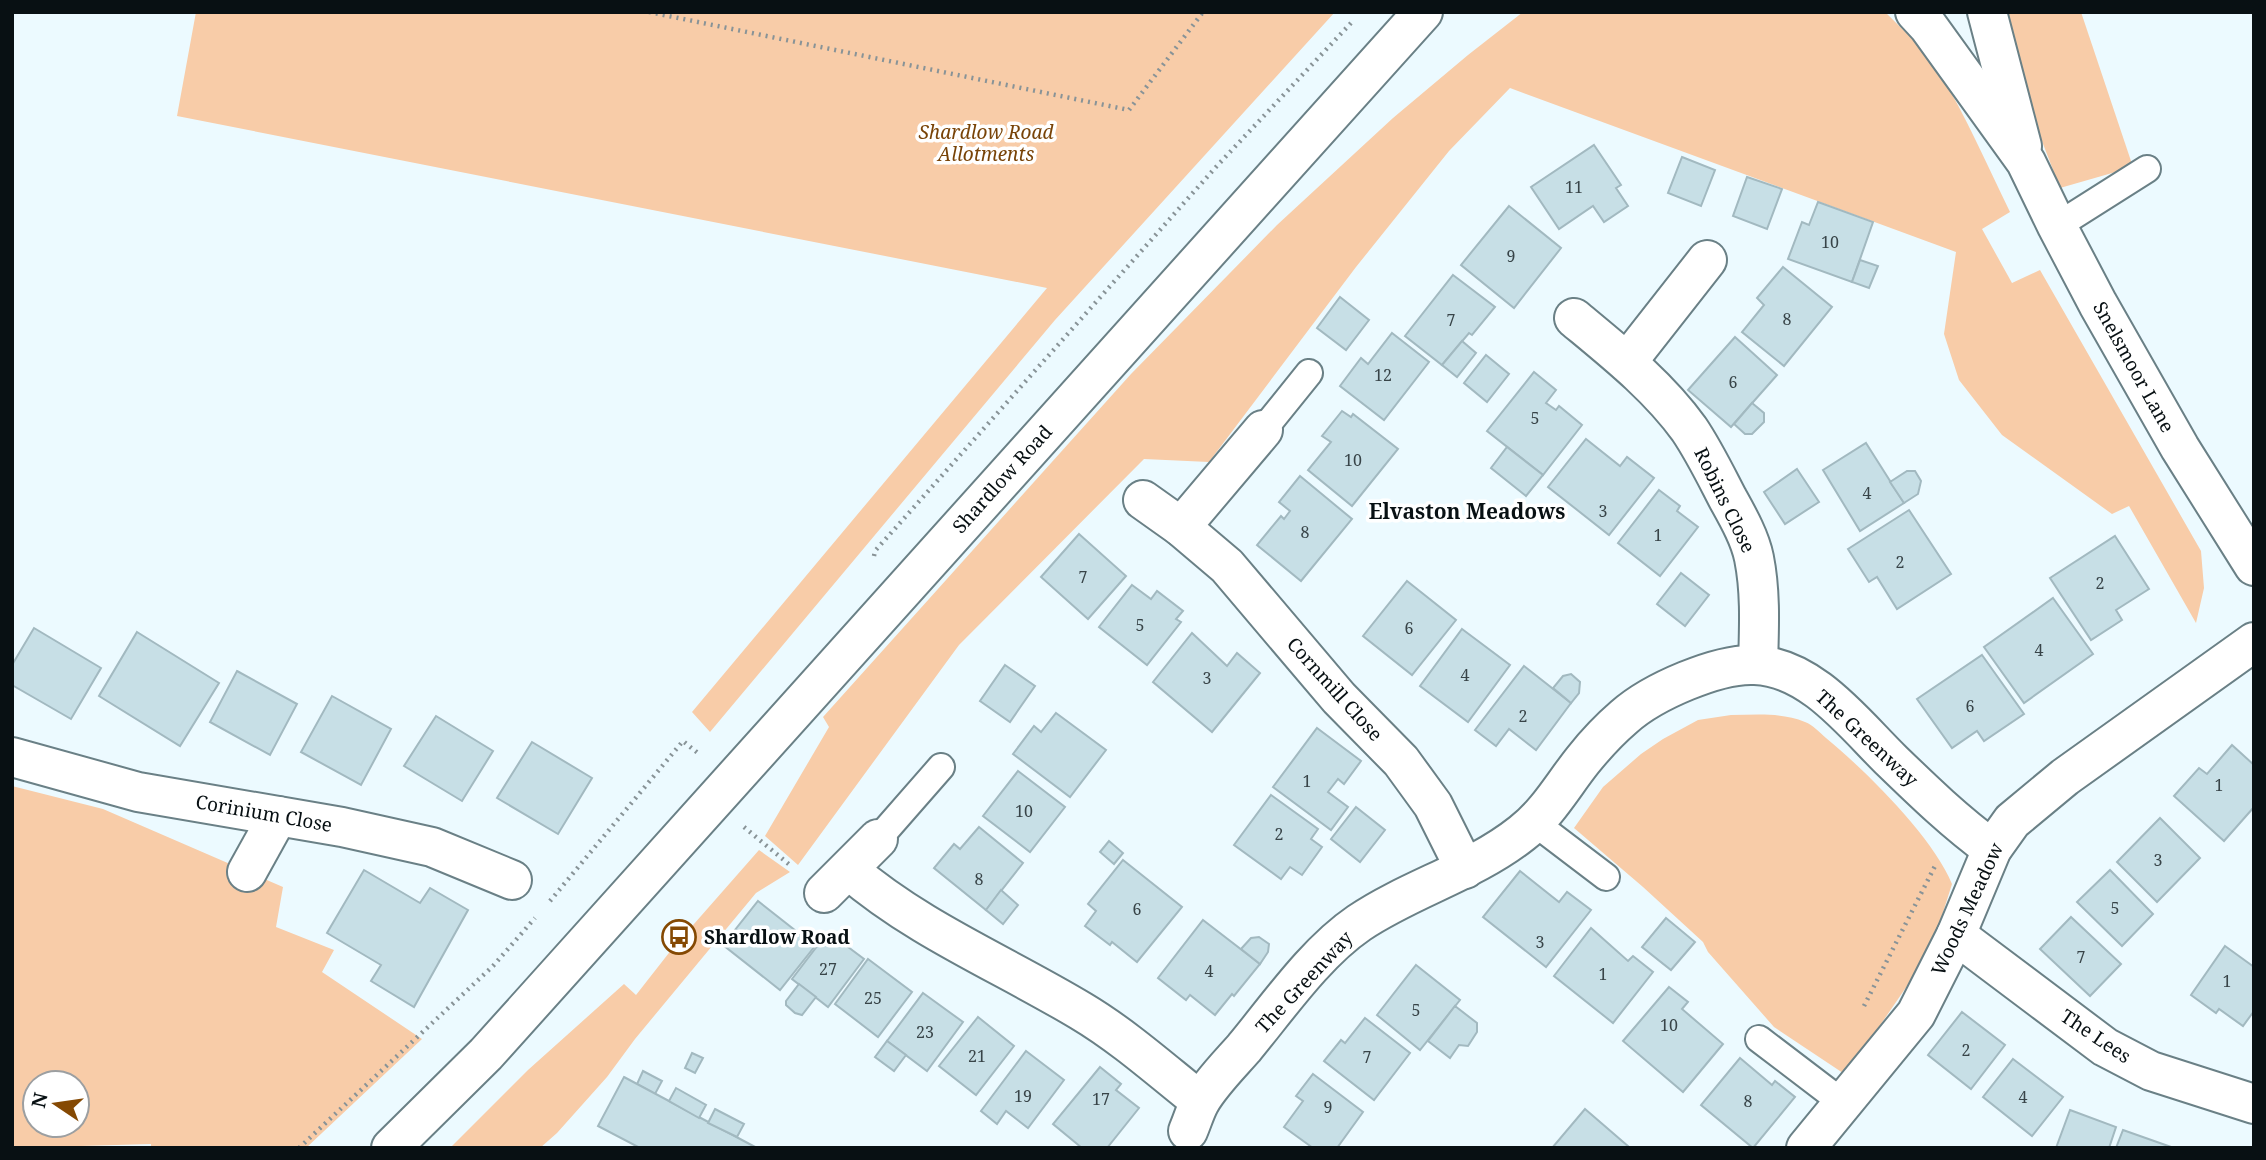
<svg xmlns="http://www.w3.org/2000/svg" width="2266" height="1160" viewBox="0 0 2266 1160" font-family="'Noto Serif',serif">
<rect width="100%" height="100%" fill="#ecfaff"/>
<g fill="#f8cca8" fill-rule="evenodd">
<polygon points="196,12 1335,12 1055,320 710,732 692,712 1047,288 177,116"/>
<path d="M1523,12H1885C1904,31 1925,49 1939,72C1966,116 1987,165 2010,212L1982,229L2012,283L2040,270L2201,551L2204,588L2196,623L2129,506L2112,514L2002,435L1959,380L1944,334L1956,252L1510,88L1449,151L1356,267L1209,462L1144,459L959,645L798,865L765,836L829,727L823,717L1131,374L1277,225L1393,118L1468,55Z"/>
<polygon points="1998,12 2081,12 2133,167 2060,188 2035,123"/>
<path d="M1731,715C1755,715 1782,712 1805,722C1813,725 1820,733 1826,738C1866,771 1933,837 1952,884L1939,925L1920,967L1846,1075L1774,1027L1708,952L1703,942L1643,887L1574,828L1603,787L1641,754L1663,739L1698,720Z"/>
<path d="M12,786L103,809L283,887L276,927L334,950L322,972L422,1039L306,1148H151V1144L12,1148ZM35,1083H77V1125H35Z"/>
<polygon points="759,850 790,872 756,893 635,1039 607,1077 557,1133 540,1148 450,1148 528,1070 624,984 636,995 672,949"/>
</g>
<g fill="#c7dfe6" stroke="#a2b9c0" stroke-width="2">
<polygon points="1594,145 1621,185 1616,188 1628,206 1604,222 1593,206 1559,229 1531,187"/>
<polygon points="1682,157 1715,170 1701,206 1668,193"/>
<polygon points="1747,177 1782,189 1767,229 1733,216"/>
<polygon points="1818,202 1873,222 1852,282 1788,259 1802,222 1809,225"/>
<polygon points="1509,206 1561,248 1514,308 1461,265"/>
<polygon points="1860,260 1878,266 1869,288 1852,282"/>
<polygon points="1783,267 1832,307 1784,366 1742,332 1764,305 1757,298"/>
<polygon points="1453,275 1495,307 1472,335 1469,333 1442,365 1405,336"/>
<polygon points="1340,297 1369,320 1346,350 1317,328"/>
<polygon points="1392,333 1429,362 1384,420 1340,386 1361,358 1368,364"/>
<polygon points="1735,337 1777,375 1731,427 1688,390"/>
<polygon points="1462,341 1476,353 1457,377 1442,365"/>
<polygon points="1486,355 1509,374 1487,402 1464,383"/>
<polygon points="1534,372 1556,390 1546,403 1556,410 1559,406 1582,425 1543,475 1487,431"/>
<polygon points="1752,403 1764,413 1764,422 1752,434 1745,434 1734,424"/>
<polygon points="1342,411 1351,417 1353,414 1398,449 1352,506 1308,470 1331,442 1322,436"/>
<polygon points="1586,439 1620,466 1627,457 1654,478 1609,535 1548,487"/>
<polygon points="1866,443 1904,503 1860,531 1823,470"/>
<polygon points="1507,447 1543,475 1526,496 1491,468"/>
<polygon points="1797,469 1819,502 1785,524 1764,492"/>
<polygon points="1907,471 1915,471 1921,481 1918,494 1904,503 1890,482"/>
<polygon points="1300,476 1352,519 1301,581 1257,545 1281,516 1284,519 1290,511 1279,502"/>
<polygon points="1659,490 1680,506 1677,511 1698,527 1660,576 1618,543"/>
<polygon points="1909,510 1951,574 1897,609 1877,577 1869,582 1848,549"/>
<polygon points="1079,534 1126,576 1088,619 1041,577"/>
<polygon points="2115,536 2149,589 2116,610 2122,620 2091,640 2050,578"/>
<polygon points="1681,573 1709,595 1685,626 1657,604"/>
<polygon points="1407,581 1456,620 1412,675 1363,636"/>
<polygon points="1132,585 1151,599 1157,591 1183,611 1176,619 1181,622 1147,665 1099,627"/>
<polygon points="2053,598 2093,654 2024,703 1984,647"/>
<polygon points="34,628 101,668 71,719 12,685 12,665"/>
<polygon points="1462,629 1510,665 1468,722 1420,686"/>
<polygon points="137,632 219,683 180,746 99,696"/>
<polygon points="1192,633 1227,666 1237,653 1260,673 1212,732 1153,682"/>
<polygon points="1982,655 2024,714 1984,741 1977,731 1952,748 1917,699"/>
<polygon points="1005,665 1035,686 1010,722 980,701"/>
<polygon points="1524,666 1571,703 1536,750 1509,729 1496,746 1475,730"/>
<polygon points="237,671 297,704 270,755 210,722"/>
<polygon points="1571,674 1580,682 1579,693 1571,703 1553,688 1563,676"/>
<polygon points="332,696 391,729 361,785 301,752"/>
<polygon points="1056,713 1106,750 1070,797 1013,754 1034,726 1041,732"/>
<polygon points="436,716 493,751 462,801 404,766"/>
<polygon points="1317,728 1361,761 1344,784 1338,779 1328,792 1348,807 1331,830 1273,787"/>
<polygon points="532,742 592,778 558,834 497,798"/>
<polygon points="2232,745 2254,765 2254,807 2224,841 2174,796 2199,768 2207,774"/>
<polygon points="1018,771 1065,807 1030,852 983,816"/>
<polygon points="1271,795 1318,829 1311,839 1322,847 1302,875 1290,867 1281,879 1234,845"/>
<polygon points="1356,807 1385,830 1360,862 1331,839"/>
<polygon points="2160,818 2200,858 2157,902 2117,862"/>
<polygon points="979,827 1023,863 986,910 934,868 954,844 960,849"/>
<polygon points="1109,841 1123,853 1114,864 1100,852"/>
<polygon points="1123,860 1182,907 1137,962 1112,942 1110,945 1085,926 1096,911 1088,904"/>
<polygon points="364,870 420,903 430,888 468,910 414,1007 371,981 381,965 327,933"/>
<polygon points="2110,870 2153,914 2122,946 2077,902"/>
<polygon points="1520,871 1559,902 1567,892 1591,910 1546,967 1483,917"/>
<polygon points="1001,890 1018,905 1003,924 986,910"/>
<polygon points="758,901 815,946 780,990 723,945"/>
<polygon points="2071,917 2121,964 2090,996 2040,949"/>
<polygon points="1666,918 1695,942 1671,970 1642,947"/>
<polygon points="1203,920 1260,964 1234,996 1232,994 1215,1015 1190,995 1186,1000 1158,978"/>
<polygon points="1591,928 1628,961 1633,956 1653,972 1613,1023 1554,976"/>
<polygon points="828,932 864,959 828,1007 792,979"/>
<polygon points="1259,937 1269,944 1268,952 1260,964 1241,949 1251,938"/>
<polygon points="2225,946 2254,967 2254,1011 2243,1026 2219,1009 2216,1013 2191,995"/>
<polygon points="868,959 912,992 878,1037 835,1004"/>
<polygon points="1416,965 1460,1000 1420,1050 1377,1015"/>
<polygon points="799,984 816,997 802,1015 795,1013 786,1005 786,1001"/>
<polygon points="1669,987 1688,1002 1682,1009 1723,1044 1683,1092 1623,1041"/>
<polygon points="923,993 963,1022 927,1071 887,1041"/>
<polygon points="1455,1006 1477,1023 1477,1032 1468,1046 1459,1045 1450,1058 1428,1041"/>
<polygon points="1962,1012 2005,1045 1971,1089 1928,1055"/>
<polygon points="978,1017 1014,1046 976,1095 939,1066"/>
<polygon points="1365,1018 1410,1053 1374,1100 1324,1061 1341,1040 1345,1043"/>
<polygon points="887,1041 906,1055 894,1071 875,1057"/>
<polygon points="1026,1051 1064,1080 1028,1128 1006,1111 997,1124 981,1111"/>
<polygon points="692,1053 703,1058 695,1073 685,1068"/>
<polygon points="1740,1058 1772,1085 1775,1081 1795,1097 1753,1148 1701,1105"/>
<polygon points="2013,1059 2063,1097 2032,1136 1983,1097"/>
<polygon points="1100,1067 1121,1084 1116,1090 1139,1108 1107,1148 1082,1148 1053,1124"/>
<polygon points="643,1071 662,1081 655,1094 637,1084"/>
<polygon points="1313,1074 1363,1112 1337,1148 1313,1148 1284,1127 1303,1101 1296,1096"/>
<polygon points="624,1077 757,1148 640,1148 598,1126"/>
<polygon points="676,1088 706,1105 699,1118 669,1101"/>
<polygon points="715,1109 744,1124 737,1137 708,1123"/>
<polygon points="1585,1109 1629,1147 1629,1148 1552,1148"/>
<polygon points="2070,1110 2116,1127 2109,1148 2056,1148"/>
<polygon points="2123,1130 2174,1148 2116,1148"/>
</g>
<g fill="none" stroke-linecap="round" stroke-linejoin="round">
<g stroke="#6a8086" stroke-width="30">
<g id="service">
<polyline points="2057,226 2147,169"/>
<polyline points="1263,430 1309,373"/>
<polyline points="1535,823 1606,877"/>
<polyline points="878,839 941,767"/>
<polyline points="1759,1039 1843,1103"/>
</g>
</g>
<g stroke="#6a8086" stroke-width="42">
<g id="minor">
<path d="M1574,318C1615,352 1658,386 1689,429C1704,451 1716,476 1728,499C1738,517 1750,538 1754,558C1761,593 1759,629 1758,665"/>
<polyline points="1627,362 1707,260"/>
<polyline points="1143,500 1181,527 1227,566 1339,698 1401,761 1433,805 1465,869"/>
<polyline points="1181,527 1263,430"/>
<polyline points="12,757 138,792 342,827 432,847 512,880"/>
<path d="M849,870C919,930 1003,964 1081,1011C1123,1036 1161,1070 1200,1101"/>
<polyline points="247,872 278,816"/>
<polyline points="824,893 878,839"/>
<polyline points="1956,935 2105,1047 2151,1071 2254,1104"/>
<path d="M1188,1131C1192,1122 1195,1111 1200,1102C1210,1084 1230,1064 1244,1048C1278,1007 1315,953 1359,923C1411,888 1473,872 1522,833C1548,813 1563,785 1583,760C1595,745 1610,729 1624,717C1652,692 1718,663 1755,665C1812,667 1855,725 1892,761C1924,792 1955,822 1992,849"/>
<polyline points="1806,1148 1916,1014 1956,935 1992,849 2012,821 2065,777 2254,642"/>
</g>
</g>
<g stroke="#6a8086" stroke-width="42">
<g id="tertiary">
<polyline points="1915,12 1928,26 2026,162 2057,226 2098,304 2180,448 2254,566"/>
<polyline points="1987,12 2022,146"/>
<polyline points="391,1148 486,1054 1423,12"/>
</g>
</g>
<g stroke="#889397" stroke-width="4.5" stroke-dasharray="2 5" stroke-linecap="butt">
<polyline points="649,12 1129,110 1203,12"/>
<polyline points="874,556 875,551 1215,168 1351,23"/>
<polyline points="744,827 791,866"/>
<polyline points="550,901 683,741 699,754"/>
<polyline points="1864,1006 1936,864"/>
<polyline points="299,1148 493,966 535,918"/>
</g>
<use href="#service" stroke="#fff" stroke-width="26"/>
<use href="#minor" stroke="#fff" stroke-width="38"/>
<use href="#tertiary" stroke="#fff" stroke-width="38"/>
</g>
<defs>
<g id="bus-ring" transform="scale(1.75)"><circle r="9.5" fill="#fff" stroke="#854903" stroke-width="1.5"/><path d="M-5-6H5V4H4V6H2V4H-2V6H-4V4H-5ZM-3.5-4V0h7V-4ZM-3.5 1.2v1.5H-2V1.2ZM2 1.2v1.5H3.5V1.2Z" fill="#854903"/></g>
</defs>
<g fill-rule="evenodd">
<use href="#bus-ring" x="679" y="937"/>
</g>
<g text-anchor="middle" stroke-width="7" stroke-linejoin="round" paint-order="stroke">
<g font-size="16" fill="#384448">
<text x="1574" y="193">11</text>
<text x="1830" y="248">10</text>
<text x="1511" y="262">9</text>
<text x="1787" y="325">8</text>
<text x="1451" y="326">7</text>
<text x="1383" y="381">12</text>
<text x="1733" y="388">6</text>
<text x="1535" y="424">5</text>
<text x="1353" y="466">10</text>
<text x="1867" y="499">4</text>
<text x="1603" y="517">3</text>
<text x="1305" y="538">8</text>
<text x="1658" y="541">1</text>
<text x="1900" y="568">2</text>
<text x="1083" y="583">7</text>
<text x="2100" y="589">2</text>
<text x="1140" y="631">5</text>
<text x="1409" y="634">6</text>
<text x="2039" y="656">4</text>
<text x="1465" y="681">4</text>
<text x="1207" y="684">3</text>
<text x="1970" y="712">6</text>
<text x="1523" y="722">2</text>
<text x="1307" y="787">1</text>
<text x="2219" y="791">1</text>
<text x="1024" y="817">10</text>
<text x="1279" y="840">2</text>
<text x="2158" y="866">3</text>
<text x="979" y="885">8</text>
<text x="2115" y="914">5</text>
<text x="1137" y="915">6</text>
<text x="1540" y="948">3</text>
<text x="2081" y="963">7</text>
<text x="828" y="975">27</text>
<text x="1209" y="977">4</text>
<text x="1603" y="980">1</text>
<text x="2227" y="987">1</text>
<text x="873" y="1004">25</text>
<text x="1416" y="1016">5</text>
<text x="1669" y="1031">10</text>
<text x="925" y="1038">23</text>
<text x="1966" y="1056">2</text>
<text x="977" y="1062">21</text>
<text x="1367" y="1063">7</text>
<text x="1023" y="1102">19</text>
<text x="2023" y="1103">4</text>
<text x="1101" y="1105">17</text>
<text x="1748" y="1107">8</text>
<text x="1328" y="1113">9</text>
</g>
<g font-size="19" font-style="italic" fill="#784307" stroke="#fff">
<text x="986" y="139">Shardlow Road<tspan x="986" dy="22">Allotments</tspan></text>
</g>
<g font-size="19" fill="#081013" stroke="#fff">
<text transform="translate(2134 367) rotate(61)" y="7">Snelsmoor Lane</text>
<text transform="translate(1002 479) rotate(-48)" y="7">Shardlow Road</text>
<text transform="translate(1725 500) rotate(64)" y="7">Robins Close</text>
<text transform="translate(1335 689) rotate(48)" y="7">Cornmill Close</text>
<text transform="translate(1867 738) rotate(43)" y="7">The Greenway</text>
<text transform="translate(264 813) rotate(10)" y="7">Corinium Close</text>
<text transform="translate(1967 909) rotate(-65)" y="7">Woods Meadow</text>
<text transform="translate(1304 982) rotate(-47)" y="7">The Greenway</text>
<text transform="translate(2096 1036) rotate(34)" y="7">The Lees</text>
</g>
<g font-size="19" font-weight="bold" fill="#081013" stroke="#fff" text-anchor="start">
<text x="704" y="944">Shardlow Road</text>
</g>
<g font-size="21" font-weight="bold" fill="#081013" stroke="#fff">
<text x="1467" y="519">Elvaston Meadows</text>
</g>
</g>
<rect width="2266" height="1160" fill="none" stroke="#081013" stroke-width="28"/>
<g transform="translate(56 1104) rotate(283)"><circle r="33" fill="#ffffff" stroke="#9c9fa1" stroke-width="2"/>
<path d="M0-5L12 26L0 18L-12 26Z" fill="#854903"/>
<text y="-10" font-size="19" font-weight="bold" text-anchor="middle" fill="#081013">N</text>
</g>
</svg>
